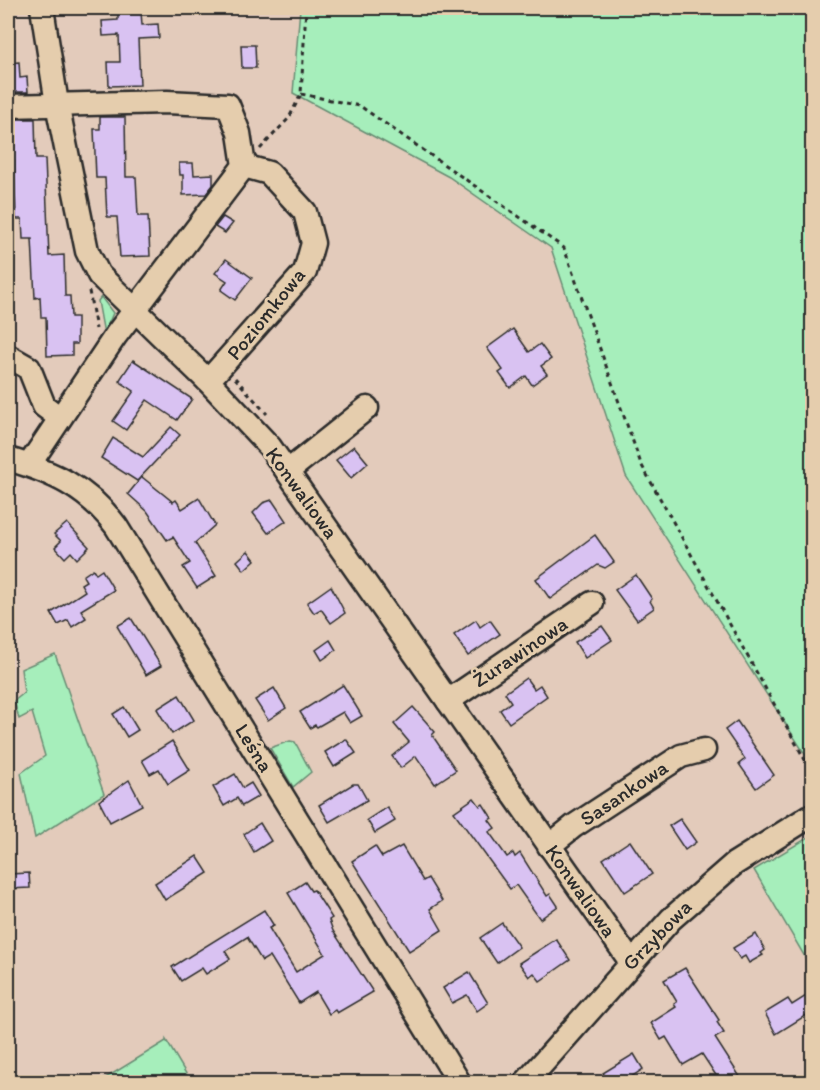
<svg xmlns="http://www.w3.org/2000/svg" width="820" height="1090" viewBox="0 0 820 1090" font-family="Itim,sans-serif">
<rect width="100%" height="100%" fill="#e3cbbb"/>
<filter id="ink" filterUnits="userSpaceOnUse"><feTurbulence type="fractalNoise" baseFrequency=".0167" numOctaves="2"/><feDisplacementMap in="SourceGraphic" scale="12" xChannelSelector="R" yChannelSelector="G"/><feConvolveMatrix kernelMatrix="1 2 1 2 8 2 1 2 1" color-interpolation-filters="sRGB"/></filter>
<g filter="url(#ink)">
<g fill="#a6eebb" stroke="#688c73" stroke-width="1.5">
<polygon points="300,8 812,8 812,765 626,476 551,248 449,177 293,93"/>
<polygon points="101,297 113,313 104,334 98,301"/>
<polygon points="55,654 104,794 35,838 21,773 45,756 32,712 19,719 14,701 24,693 21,669"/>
<polygon points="290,741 295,742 311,772 293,787 270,748"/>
<polygon points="809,837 812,843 812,969 754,870"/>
<polygon points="166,1040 191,1082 99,1082 166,1041"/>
</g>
<g fill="#d9c2f2" stroke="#2b2b2b" stroke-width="1.5">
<polygon points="118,12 141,12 142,25 158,24 159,38 138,39 140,85 109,86 108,62 120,62 119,35 103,36 102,21 118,20"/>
<polygon points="241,45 255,45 256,68 242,68"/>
<polygon points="19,62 20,78 27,77 28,92 8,92 8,63"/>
<polygon points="100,117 125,117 126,177 136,177 138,216 148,216 150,256 120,257 117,217 107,217 105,178 96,178 94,129 100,129"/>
<polygon points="8,119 35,119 36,159 45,159 49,256 64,255 65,296 70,296 71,317 77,317 77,344 72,344 72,355 47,356 46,317 41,317 40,297 35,298 32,239 23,239 22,219 16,219 14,160 8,160"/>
<polygon points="179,163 193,163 194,175 213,174 213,185 206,194 183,195 183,175 180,175"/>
<polygon points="223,217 233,223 225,233 215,227"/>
<polygon points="226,259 252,278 235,300 221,290 227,281 215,273"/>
<polygon points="513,329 529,352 540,344 551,359 541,366 547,374 532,385 526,376 510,388 499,373 503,370 487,348"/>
<polygon points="133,360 192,399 177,420 147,400 126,430 113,421 134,391 119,381"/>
<polygon points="171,427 180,435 137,481 101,458 113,438 143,457"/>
<polygon points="354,446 368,463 351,478 336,460"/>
<polygon points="142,477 173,502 176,500 182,509 199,498 215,525 195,543 216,576 197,588 183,567 190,563 173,537 167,540 147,511 128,494"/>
<polygon points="272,500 286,521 268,533 253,513 263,503"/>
<polygon points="67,523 89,547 77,559 71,552 65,558 55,547 61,541 54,534"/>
<polygon points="595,535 614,562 605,568 598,565 550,599 536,579"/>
<polygon points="248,551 255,560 244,570 237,561"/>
<polygon points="93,569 96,574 102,570 114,590 81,610 86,618 72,627 68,620 58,625 51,613 85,591 81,584 86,581 83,576"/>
<polygon points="636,575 652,599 650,601 654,608 637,620 615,590"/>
<polygon points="331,586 345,613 331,623 321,609 314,613 307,603"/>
<polygon points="131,618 161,666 146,675 117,626"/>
<polygon points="476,620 480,627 490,620 500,634 468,656 454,635"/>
<polygon points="602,626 612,640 585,658 575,642"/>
<polygon points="330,640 336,650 322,660 316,650"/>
<polygon points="526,678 534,689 540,685 547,696 509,723 500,710 511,702 505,693"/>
<polygon points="343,685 362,716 350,723 343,712 317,727 315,725 310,728 300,712"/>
<polygon points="274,688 286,708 268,720 255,700"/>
<polygon points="179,695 194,720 172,734 157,709"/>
<polygon points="124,707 138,730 127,737 113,714"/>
<polygon points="413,707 435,732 432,735 456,770 435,784 416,756 401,768 392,756 409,742 394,724"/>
<polygon points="737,721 774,775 756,788 739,764 745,759 725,730"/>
<polygon points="346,739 356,753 334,767 325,752"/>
<polygon points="172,741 190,770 168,784 159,769 150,774 142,760"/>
<polygon points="235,774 243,788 251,783 259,796 242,806 237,798 224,806 213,787"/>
<polygon points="129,780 142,805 110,822 99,801"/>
<polygon points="353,784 358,784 367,800 329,822 319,805"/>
<polygon points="474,798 480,806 483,804 492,818 489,820 495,828 489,832 507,857 513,853 515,857 520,853 547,896 550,894 558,906 540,919 516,885 510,889 454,812"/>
<polygon points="387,807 395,821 375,833 367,820"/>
<polygon points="680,819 696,842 685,850 669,826"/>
<polygon points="260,823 271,841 254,852 244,834"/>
<polygon points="630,841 652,874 625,892 603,859"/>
<polygon points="375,846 382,857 402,846 423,881 428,878 442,901 430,909 442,930 409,951 352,861"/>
<polygon points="197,856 208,873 165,900 155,883"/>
<polygon points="29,873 30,888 8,889 8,874"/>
<polygon points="305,882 311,891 314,890 332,918 329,920 333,931 373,992 337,1013 335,1010 329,1014 316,992 299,1003 270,956 262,961 247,937 225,951 230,959 206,974 202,968 181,981 172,967 264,910 274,926 269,928 296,972 325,954 288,893"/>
<polygon points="502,923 519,947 497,963 480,938"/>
<polygon points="756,934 765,950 761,953 763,955 749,963 745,956 740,959 733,948"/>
<polygon points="556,939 570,960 540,981 534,973 529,977 519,963"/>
<polygon points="685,968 719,1020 717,1022 724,1033 715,1038 744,1083 721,1083 702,1054 683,1065 666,1037 661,1040 651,1023 676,1007 674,1004 677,1002 664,980"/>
<polygon points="469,972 488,1003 477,1011 467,995 452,1003 443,988"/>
<polygon points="806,996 813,1011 776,1034 765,1013 788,999 792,1005"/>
<polygon points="634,1054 643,1069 622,1083 610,1083 603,1073"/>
</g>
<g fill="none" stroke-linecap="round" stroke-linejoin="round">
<g stroke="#2b2b2b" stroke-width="27">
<g id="minor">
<polyline points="42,8 57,104 87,251 99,275 208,381 270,447 631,962"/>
<polyline points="8,106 167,102 228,105 239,133 244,166 116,335 29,465"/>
<polyline points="8,356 29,368 44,406 60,418"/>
<polyline points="208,381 305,272 313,243 305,212 269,173 244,166"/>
<path d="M8,459C52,472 87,487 116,526L459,1082"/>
<polyline points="288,471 367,408"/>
<polyline points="448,701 592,603"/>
<polyline points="549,846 574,826 681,756 704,750"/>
<polyline points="526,1082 671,919 734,864 812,815"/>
</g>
</g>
<g stroke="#2b2b2b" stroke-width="3" stroke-dasharray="4.5 4.5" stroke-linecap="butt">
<polyline points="301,94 360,106 564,248 641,464 809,767 810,798"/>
<polyline points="260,149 289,118 301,94 306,8"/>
<polyline points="89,291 96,329"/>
<polyline points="235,378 267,414"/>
</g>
<use href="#minor" stroke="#e5cdad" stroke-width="22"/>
</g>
</g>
<g text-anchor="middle" stroke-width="6" stroke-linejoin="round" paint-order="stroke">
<g font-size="21" fill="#2b2b2b" stroke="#e5cdad">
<text transform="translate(266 314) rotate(-51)" y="7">Poziomkowa</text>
<text transform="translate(302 493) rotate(54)" y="7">Konwaliowa</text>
<text transform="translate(520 652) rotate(-34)" y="7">Żurawinowa</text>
<text transform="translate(254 748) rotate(58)" y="7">Leśna</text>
<text transform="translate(624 793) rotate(-34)" y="7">Sasankowa</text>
<text transform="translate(581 891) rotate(55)" y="7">Konwaliowa</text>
<text transform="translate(657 935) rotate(-46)" y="7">Grzybowa</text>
</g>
</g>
<rect width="820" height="1090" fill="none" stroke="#e5cdad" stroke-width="30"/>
<rect x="15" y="15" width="790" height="1060" fill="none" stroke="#2b2b2b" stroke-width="2" filter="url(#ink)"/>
</svg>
